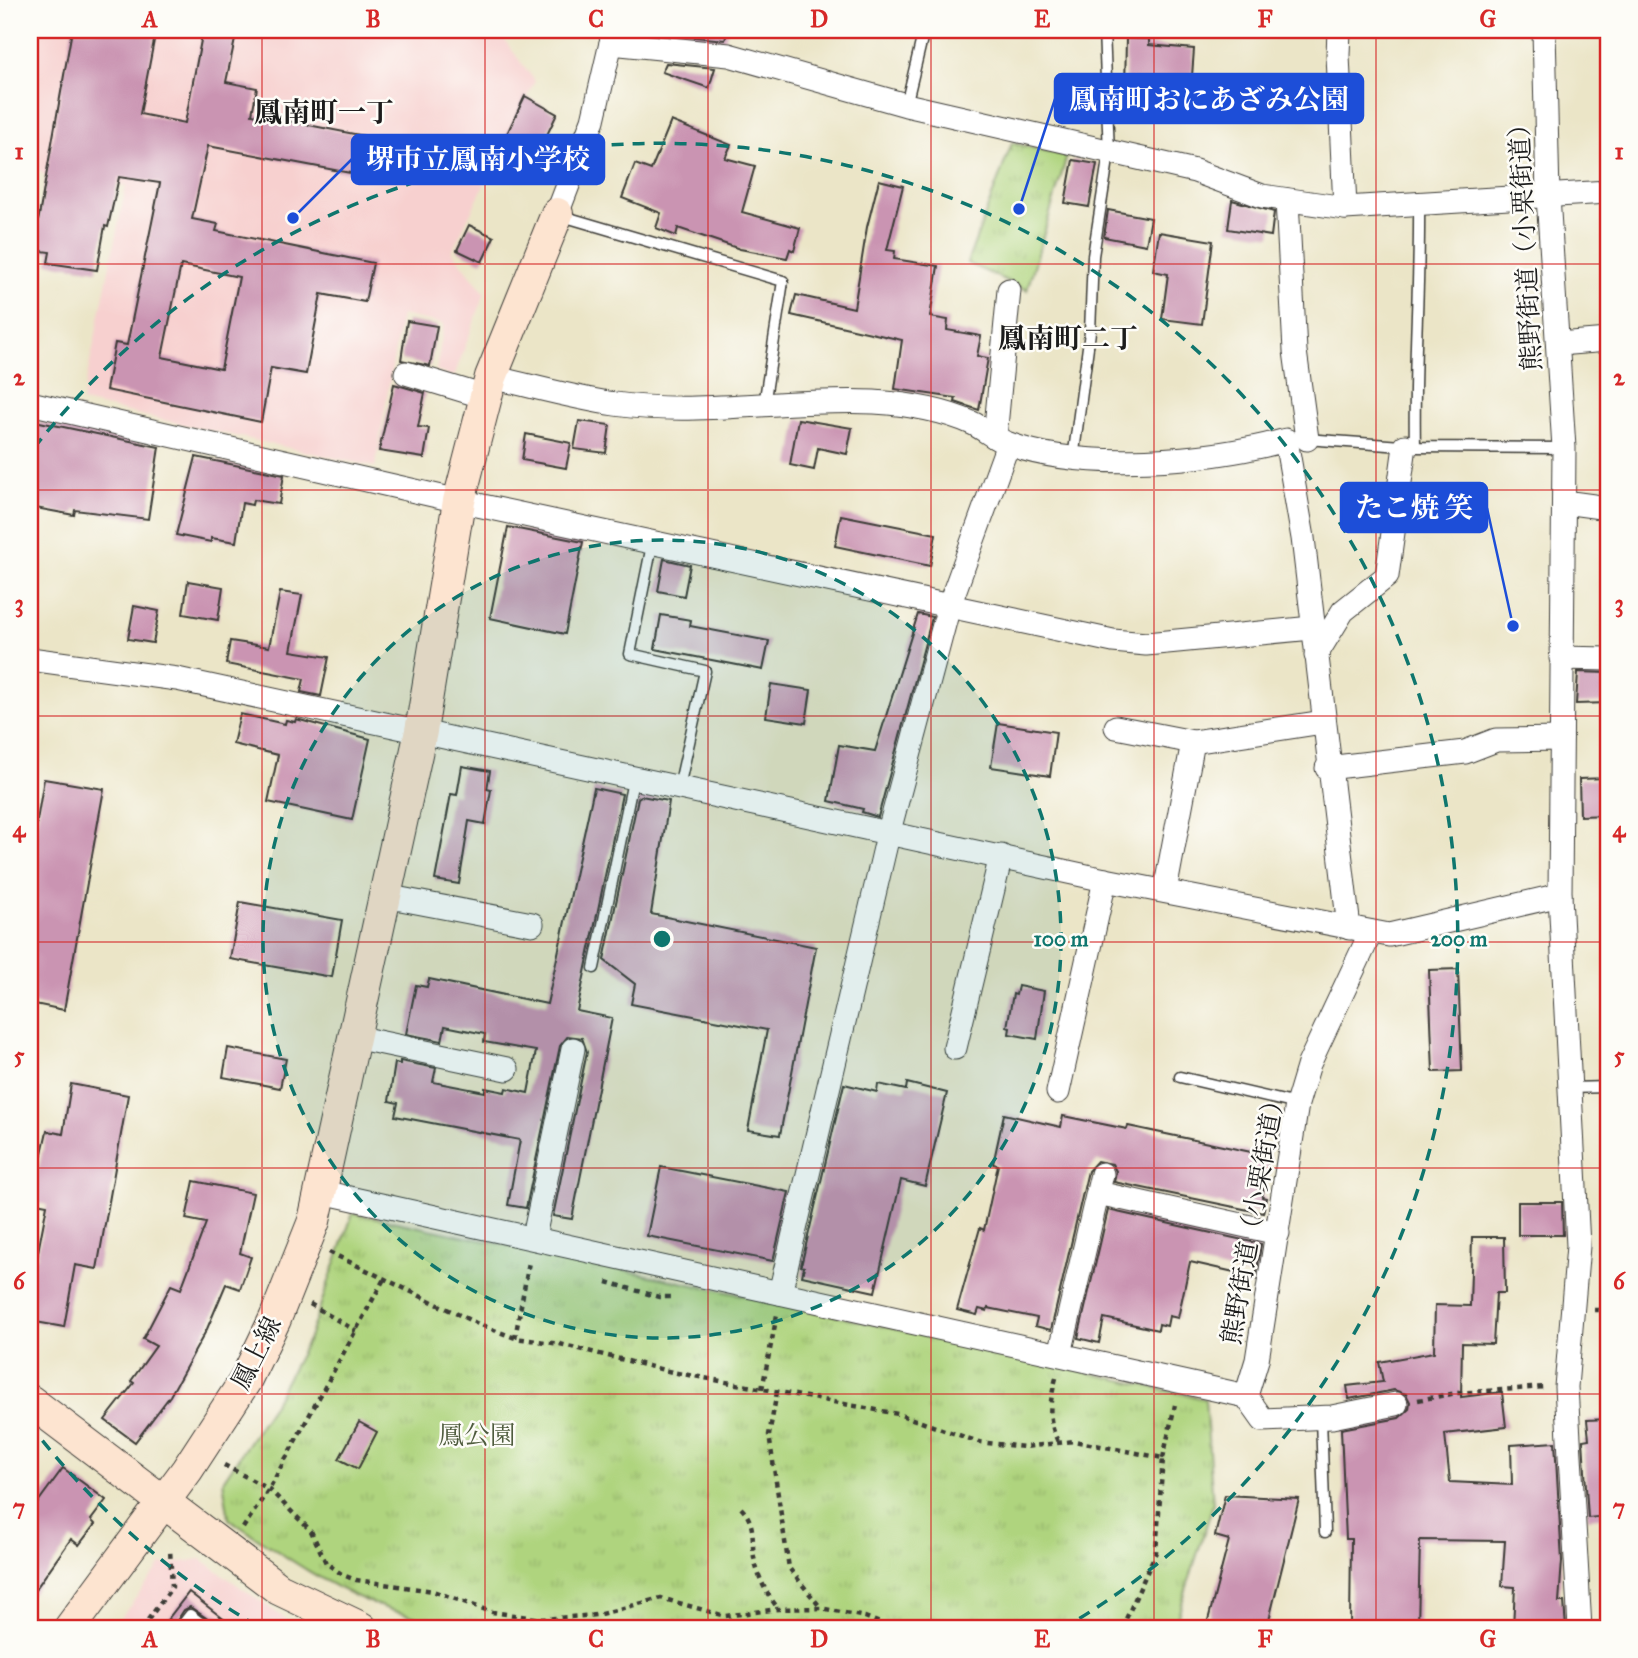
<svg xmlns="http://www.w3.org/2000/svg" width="1638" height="1658" viewBox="0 0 1638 1658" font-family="'IM FELL Great Primer','Noto Serif JP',serif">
<defs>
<pattern id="park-tufts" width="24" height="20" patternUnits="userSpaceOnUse" patternTransform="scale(1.75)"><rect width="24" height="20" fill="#afd47e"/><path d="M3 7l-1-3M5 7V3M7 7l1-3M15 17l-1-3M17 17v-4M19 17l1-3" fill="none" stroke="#96b56c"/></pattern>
</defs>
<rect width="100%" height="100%" fill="#fdfcf7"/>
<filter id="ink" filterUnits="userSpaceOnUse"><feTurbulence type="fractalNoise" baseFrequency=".0143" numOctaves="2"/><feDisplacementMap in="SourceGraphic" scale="14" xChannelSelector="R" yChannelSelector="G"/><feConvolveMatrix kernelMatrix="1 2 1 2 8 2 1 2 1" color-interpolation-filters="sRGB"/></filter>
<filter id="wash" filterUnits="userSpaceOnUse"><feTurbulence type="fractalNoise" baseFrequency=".00686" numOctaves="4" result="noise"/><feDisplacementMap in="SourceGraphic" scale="28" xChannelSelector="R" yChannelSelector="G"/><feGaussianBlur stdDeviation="1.57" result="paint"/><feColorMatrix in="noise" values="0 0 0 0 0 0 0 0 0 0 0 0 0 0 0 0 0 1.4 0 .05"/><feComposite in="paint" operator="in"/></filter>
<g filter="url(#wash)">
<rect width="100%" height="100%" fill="#ebe5c7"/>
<g fill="#f7d0cf">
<polygon points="40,30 497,30 535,81 452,251 485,293 454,377 436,371 444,324 401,315 375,467 82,402 126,186 44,175 30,163"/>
<polygon points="201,1559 287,1620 305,1628 113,1628 161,1565"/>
</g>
<g fill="url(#park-tufts)" stroke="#66784d" stroke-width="2">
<polygon points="1012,143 1067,156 1027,290 967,263"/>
<path d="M353,1213L779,1303L1205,1399L1213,1504L1174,1628H471C436,1622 400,1615 367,1601C318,1581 273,1548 229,1519L223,1481L272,1407L309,1338Z"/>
</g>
<g id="blocks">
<g fill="#ca94b2" fill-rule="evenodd">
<path d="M72,30H156L140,114L185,123L203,30H237L226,82L257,88L252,114L385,140L377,178L208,146L192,219L218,224L216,231L373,263L365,302L321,294L306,374L271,368L261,422L106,390L115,343L127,345L160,183L119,177L108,227L105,226L97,270L48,263L50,252L33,250ZM181,265L239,277L221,369L162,357Z"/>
<polygon points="677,30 728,30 725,40 675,35"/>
<polygon points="1126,38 1149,39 1149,45 1194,49 1191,90 1147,86 1147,91 1125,91"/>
<polygon points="666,63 715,68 709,88 662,72"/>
<polygon points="525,96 557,114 532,166 500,148"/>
<polygon points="671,121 731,145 725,158 755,166 742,212 800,228 794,251 790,249 787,258 740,249 678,228 676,236 656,228 661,213 622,198 635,164 651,170"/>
<polygon points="1073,160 1097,164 1089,207 1065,203"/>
<polygon points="879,180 903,186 887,250 895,251 894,259 938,266 930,317 948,320 947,330 981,336 977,356 988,358 979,410 955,402 956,398 895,389 902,340 791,315 796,295 854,308 867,227"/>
<polygon points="1232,200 1274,212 1271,236 1228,229"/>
<polygon points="1108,210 1151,218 1146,245 1104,237"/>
<polygon points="469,225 494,237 482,262 457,250"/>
<polygon points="1159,232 1213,241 1202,324 1162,319 1168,274 1153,271"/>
<polygon points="407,321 437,326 430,366 401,360"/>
<polygon points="394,384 425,393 418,427 429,428 424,458 379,451"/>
<polygon points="798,419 852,428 847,454 818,448 814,470 790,465"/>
<polygon points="30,420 159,447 148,519 75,510 74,515 30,507"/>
<polygon points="579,421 610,425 606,453 574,449"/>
<polygon points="526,434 571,443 566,468 522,460"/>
<polygon points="196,457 284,475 279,504 253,500 252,505 242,503 236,542 211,538 211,542 176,535"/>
<polygon points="841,515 936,534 930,566 835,546"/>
<polygon points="508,527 583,542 565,634 490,618"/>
<polygon points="664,559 690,565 684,596 658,591"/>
<polygon points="188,581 223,587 218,620 183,614"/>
<polygon points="280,592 302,595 291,651 329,657 321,696 301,692 304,679 226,664 230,641 269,647"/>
<polygon points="134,606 159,611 153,643 128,639"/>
<polygon points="918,614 932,617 878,817 862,812 863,809 829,801 839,745 875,751"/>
<polygon points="661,615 691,620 690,626 769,641 763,670 655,649"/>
<polygon points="1578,672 1608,673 1608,703 1576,704"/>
<polygon points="771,684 811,690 806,723 766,717"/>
<polygon points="240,714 285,724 286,720 295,722 296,719 370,739 352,820 268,802 278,755 233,744"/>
<polygon points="998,723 1056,732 1050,776 991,767"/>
<polygon points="462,766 490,771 487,789 491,790 485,824 469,821 459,884 435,880 451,794 457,795"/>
<polygon points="1608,778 1608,815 1580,816 1579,779"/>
<polygon points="44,779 104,789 64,1010 30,1003 30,862"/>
<polygon points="594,788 622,794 577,1011 612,1018 572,1219 553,1216 587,1052 582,1038 568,1036 560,1046 526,1208 508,1205 520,1140 395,1116 398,1103 389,1101 395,1063 400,1064 400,1061 436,1068 433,1082 485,1092 485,1088 505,1092 506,1088 528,1093 536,1051 484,1042 485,1034 445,1026 442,1041 406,1034 416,985 427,987 429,979 547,1004"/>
<polygon points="641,796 669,801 651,914 816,947 780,1135 748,1130 767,1030 631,1004 635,984 604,960 638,798"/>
<polygon points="240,902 342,920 332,977 230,959"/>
<polygon points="1458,969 1462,1071 1433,1072 1429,970"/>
<polygon points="1018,986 1044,991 1037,1039 1009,1034 1010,1028 1007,1027 1013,994 1016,995"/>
<polygon points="228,1048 286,1059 280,1088 223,1077"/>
<polygon points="907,1083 947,1093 925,1186 901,1180 875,1292 802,1276 804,1267 801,1266 844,1084 877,1092 878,1084 906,1090"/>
<polygon points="71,1084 128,1095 97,1269 75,1265 64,1327 30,1321 30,1255 37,1257 47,1205 31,1202 47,1131 63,1134"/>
<polygon points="1004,1114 1061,1127 1063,1116 1127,1129 1128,1126 1270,1156 1262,1197 1266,1198 1263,1213 1114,1182 1116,1171 1112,1164 1097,1161 1088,1171 1051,1330 1035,1326 1037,1318 988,1308 987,1311 979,1309 977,1315 957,1310 980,1228 984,1230 998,1165 993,1164"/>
<polygon points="661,1167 789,1192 773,1261 647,1236"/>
<polygon points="194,1181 253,1193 240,1253 251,1257 240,1289 226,1284 207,1329 170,1396 135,1442 105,1420 134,1383 131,1381 156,1346 143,1339 171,1285 181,1289 206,1223 186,1219"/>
<polygon points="1518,1202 1562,1202 1563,1235 1518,1235"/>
<polygon points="1108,1210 1261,1244 1256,1277 1190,1262 1178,1318 1169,1316 1167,1326 1159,1324 1158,1330 1104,1318 1099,1343 1078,1338"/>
<polygon points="1472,1237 1504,1237 1505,1293 1496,1293 1493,1344 1462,1343 1461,1397 1502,1392 1506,1427 1445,1434 1450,1482 1512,1485 1511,1445 1555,1442 1562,1561 1559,1602 1564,1602 1566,1628 1513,1628 1515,1587 1502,1586 1505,1541 1420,1540 1418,1628 1350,1628 1351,1539 1346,1539 1341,1429 1399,1418 1409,1409 1410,1402 1406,1394 1394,1390 1349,1399 1347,1386 1383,1382 1379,1362 1434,1352 1435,1305 1470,1306"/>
<polygon points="1608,1419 1608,1516 1588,1518 1583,1440 1589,1439 1587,1420"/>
<polygon points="359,1422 377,1432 358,1469 339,1459"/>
<polygon points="63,1468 106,1500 91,1520 95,1524 79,1545 71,1539 30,1597 30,1513"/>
<polygon points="1225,1495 1299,1499 1267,1628 1206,1628 1229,1540 1215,1536"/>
<polygon points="189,1592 235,1628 215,1628 212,1622 190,1607 184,1610 172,1628 161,1628"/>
</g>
</g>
</g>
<g filter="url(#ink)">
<use href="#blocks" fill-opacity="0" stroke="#3b3a36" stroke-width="2"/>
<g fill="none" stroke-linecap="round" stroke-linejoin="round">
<g stroke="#3b3a36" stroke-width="13">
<g id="lane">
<polyline points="1077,30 1104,34"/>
<polyline points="906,105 924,30"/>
<polyline points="559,215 783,281 764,405"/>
<polyline points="1306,439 1415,447 1564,448"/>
<path d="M1415,447C1413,366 1420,286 1419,205"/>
<polyline points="1073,459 1090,332 1093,256 1109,153 1104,30"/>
<polyline points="653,540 630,654 705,671 679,787"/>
<polyline points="594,968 634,776"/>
<polyline points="1180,1077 1297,1104"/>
<polyline points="1569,1088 1608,1087"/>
<polyline points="1321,1418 1325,1532"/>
<polyline points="180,1628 190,1615 207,1628"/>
</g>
</g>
<g stroke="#3b3a36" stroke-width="25">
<g id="street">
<polyline points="1339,30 1338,55 1345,208"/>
<polyline points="1544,30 1548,196 1564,448 1560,895 1578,1246 1566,1387 1580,1628"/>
<polyline points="611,43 729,55 906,105 1195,171 1262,196 1345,208 1608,192"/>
<polyline points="1287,200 1295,351 1307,439"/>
<polyline points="557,214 593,120 614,30"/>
<polyline points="1558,344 1608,340"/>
<polyline points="406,373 485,397"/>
<path d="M491,377C532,386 573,398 615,404C700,416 788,398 874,402C906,404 943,410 972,423C985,429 996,440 1009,444C1084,472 1209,461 1286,440L1303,538L1349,928"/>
<polyline points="30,403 459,501 1113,641 1146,644 1312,628"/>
<polyline points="995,437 1009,290"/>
<polyline points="1564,502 1608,508"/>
<polyline points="1316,655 1343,611 1387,576 1405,446"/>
<polyline points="1561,658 1608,659"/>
<polyline points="30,659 177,679 1105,880 1389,935 1560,895"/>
<polyline points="1116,727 1193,742 1323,722"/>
<polyline points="1327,768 1465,752 1496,740 1561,739"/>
<polyline points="1165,891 1193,742"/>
<polyline points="385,896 532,924"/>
<polyline points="354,1037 507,1069"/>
<polyline points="955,1048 1001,856"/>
<polyline points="1058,1092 1105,880"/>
<polyline points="322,1192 1246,1396 1263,1420 1332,1417 1396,1404"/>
<polyline points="1098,1193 1278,1233"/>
<polyline points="534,1237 573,1049"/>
<polyline points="780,1293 889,831 949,606 1008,444"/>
<polyline points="1060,1354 1102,1174"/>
<polyline points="1246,1396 1257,1360 1297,1104 1309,1064 1371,932"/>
</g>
</g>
<g stroke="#3b3a36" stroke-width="34">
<g id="secondary">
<polyline points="30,1401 279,1589 361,1628"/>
<polyline points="70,1628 187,1470 245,1381 275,1319 314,1221 421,731 459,501 491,377 557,214"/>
</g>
</g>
<g stroke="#3b3a36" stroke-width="4.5" stroke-dasharray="5 5" stroke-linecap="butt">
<polyline points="30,89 30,110"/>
<polyline points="329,1252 476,1323 515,1338 560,1344 672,1372 898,1414 979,1442 1025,1447 1074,1441 1163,1458 1156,1552 1122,1628"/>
<polyline points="607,1282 659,1297 673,1297"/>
<polyline points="310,1304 356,1331"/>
<polyline points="1594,1310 1608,1310"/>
<polyline points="515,1338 529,1262"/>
<path d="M1056,1378C1049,1404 1047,1419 1059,1444"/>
<polyline points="762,1389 777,1315"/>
<polyline points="777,1392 769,1435 789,1568 821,1608"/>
<polyline points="1418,1400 1457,1393 1545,1387"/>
<polyline points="1163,1458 1175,1405"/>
<polyline points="224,1465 269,1489 311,1531 326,1563 343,1575 356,1580 433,1591 492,1612 542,1619 597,1615 661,1598 725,1616 778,1609 821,1608 865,1617 892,1628"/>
<path d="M741,1508C758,1525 750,1542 755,1562C759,1579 767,1595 778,1608"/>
<polyline points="243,1528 269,1489 384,1279"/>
<polyline points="142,1628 172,1587 170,1549"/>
</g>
<use href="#lane" stroke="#fff" stroke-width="10"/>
<use href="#street" stroke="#fff" stroke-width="23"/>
<use href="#secondary" stroke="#fde4d0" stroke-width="32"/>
</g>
</g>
<path fill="none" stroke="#d62828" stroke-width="2" stroke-opacity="0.55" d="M262,30V1628M485,30V1628M708,30V1628M931,30V1628M1154,30V1628M1376,30V1628M30,264H1608M30,490H1608M30,716H1608M30,942H1608M30,1168H1608M30,1394H1608"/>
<circle cx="662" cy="939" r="399" fill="#0f766e" fill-opacity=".12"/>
<g fill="none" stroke="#0f766e" stroke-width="3.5" stroke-dasharray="12 9">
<circle cx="662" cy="939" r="399"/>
<path d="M257 1626A797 797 0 0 1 34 1430M34 448A797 797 0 1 1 1067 1626"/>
</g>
<g text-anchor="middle" stroke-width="5" stroke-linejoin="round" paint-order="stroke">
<g font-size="26" fill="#1c1c1c" stroke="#fdfcf7">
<text transform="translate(1525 241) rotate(-93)" y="9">熊野街道（小栗街道）</text>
<text transform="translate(1253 1216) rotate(-80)" y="9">熊野街道（小栗街道）</text>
<text transform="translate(256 1353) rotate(-63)" y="9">鳳上線</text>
</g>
<g font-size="26" fill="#4f5c3e" stroke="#fdfcf7">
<text x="477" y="1444">鳳公園</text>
</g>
<g font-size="28" font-weight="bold" fill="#1c1c1c" stroke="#fdfcf7">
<text x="324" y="122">鳳南町一丁</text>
<text x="1068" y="348">鳳南町二丁</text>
</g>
</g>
<circle cx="662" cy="939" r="10" fill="#0f766e" stroke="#fdfcf7" stroke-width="3.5"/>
<g font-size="21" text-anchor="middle" font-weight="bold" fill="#0f766e" stroke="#fdfcf7" stroke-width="5" stroke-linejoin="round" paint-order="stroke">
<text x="1061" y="946">100 m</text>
<text x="1459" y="946">200 m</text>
</g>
<path fill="none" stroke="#1d4ed8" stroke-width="2.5" d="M1019 209L1055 99M293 218L352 159M1513 626L1487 508"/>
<g fill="#1d4ed8" stroke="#fdfcf7" stroke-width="2.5">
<circle cx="1019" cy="209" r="7"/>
<circle cx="293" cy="218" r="7"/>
<circle cx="1513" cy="626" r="7"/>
</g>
<g fill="#1d4ed8" stroke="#1d4ed8" stroke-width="2.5">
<rect x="1055" y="74" width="308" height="49" rx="7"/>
<rect x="352" y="135" width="252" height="49" rx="7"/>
<rect x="1341" y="483" width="146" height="49" rx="7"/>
</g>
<g font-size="28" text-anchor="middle" font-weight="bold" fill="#fff">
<text x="1209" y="109">鳳南町おにあざみ公園</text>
<text x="478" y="169">堺市立鳳南小学校</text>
<text x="1414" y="517">たこ焼 笑</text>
</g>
<rect width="1638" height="1658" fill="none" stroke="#fdfcf7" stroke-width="77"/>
<rect x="38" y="38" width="1562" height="1582" fill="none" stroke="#d62828" stroke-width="2.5"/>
<g font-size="23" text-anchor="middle" font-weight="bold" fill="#d62828">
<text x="150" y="27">A</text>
<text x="373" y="27">B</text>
<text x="596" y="27">C</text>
<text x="819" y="27">D</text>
<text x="1042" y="27">E</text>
<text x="1265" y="27">F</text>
<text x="1488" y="27">G</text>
<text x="19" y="159">1</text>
<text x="1619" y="159">1</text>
<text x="19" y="385">2</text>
<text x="1619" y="385">2</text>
<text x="19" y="611">3</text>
<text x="1619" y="611">3</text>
<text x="19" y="837">4</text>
<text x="1619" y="837">4</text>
<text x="19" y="1063">5</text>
<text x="1619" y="1063">5</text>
<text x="19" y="1289">6</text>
<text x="1619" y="1289">6</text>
<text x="19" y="1515">7</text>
<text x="1619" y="1515">7</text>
<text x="150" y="1647">A</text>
<text x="373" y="1647">B</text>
<text x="596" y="1647">C</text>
<text x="819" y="1647">D</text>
<text x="1042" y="1647">E</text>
<text x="1265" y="1647">F</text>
<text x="1488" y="1647">G</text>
</g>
</svg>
